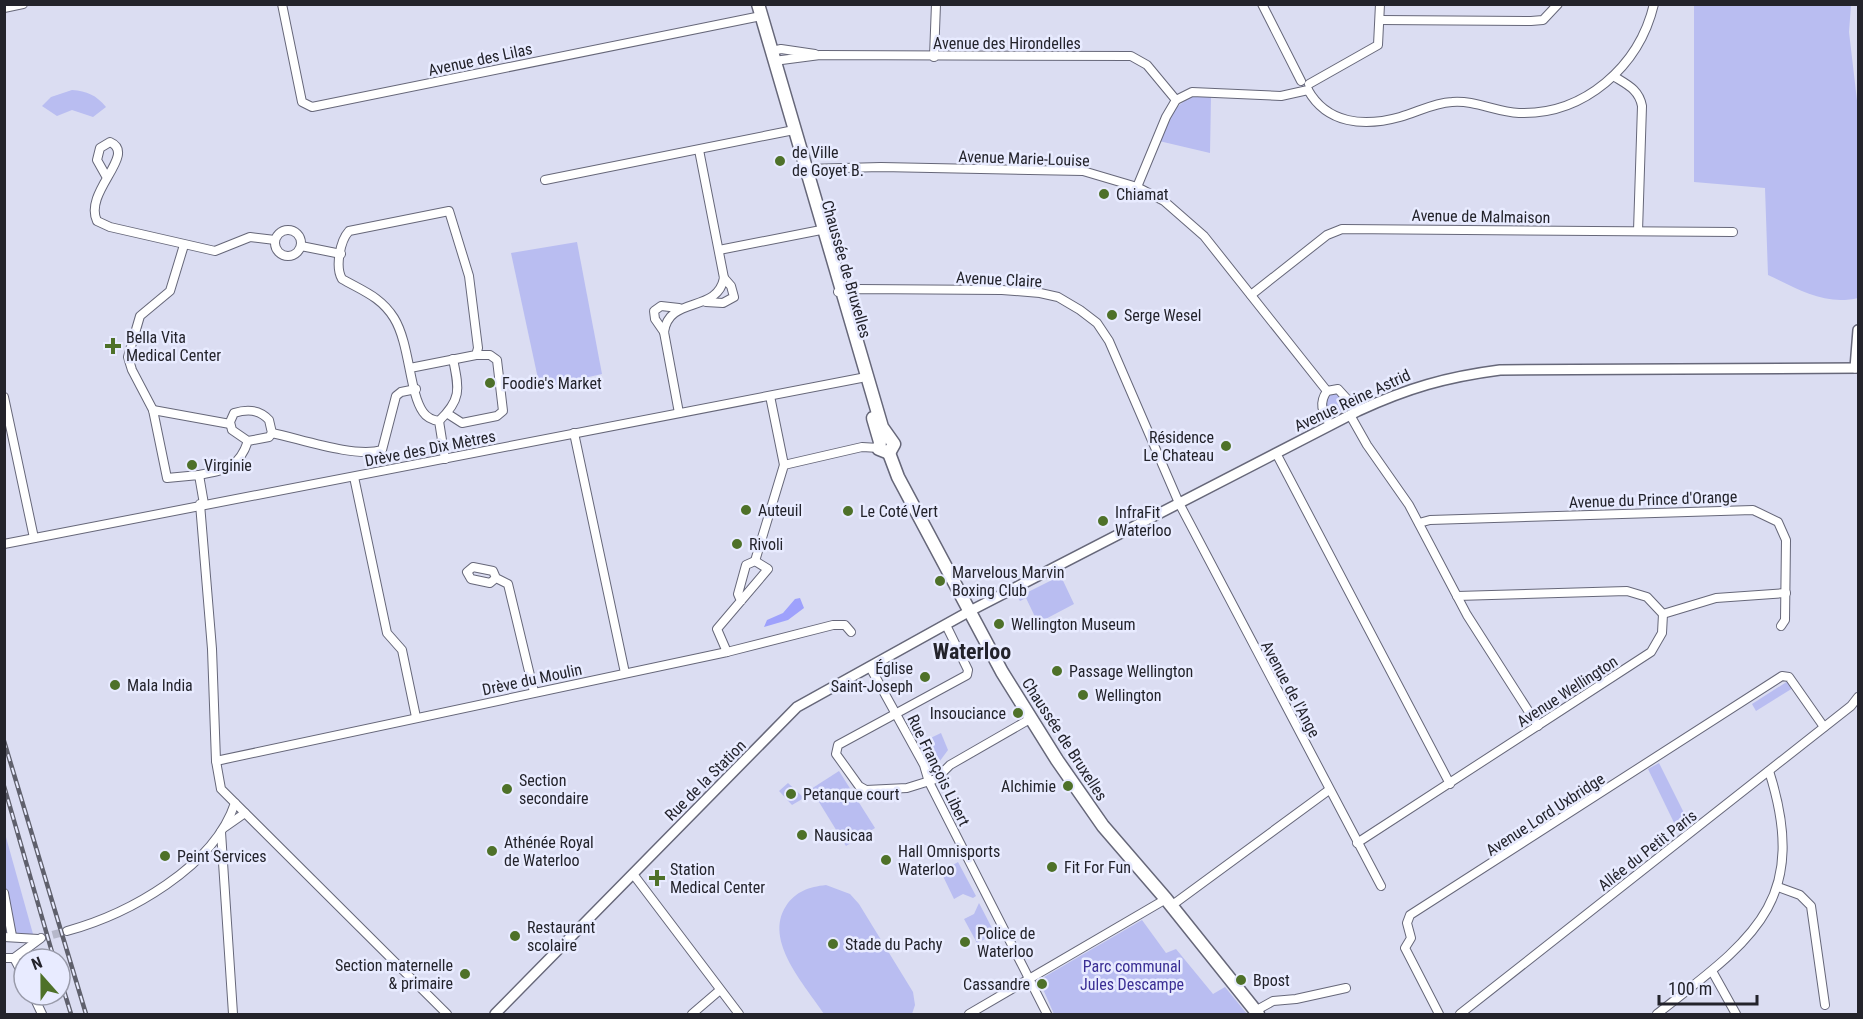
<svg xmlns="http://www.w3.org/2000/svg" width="1863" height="1019" viewBox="0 0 1863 1019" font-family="'Roboto Condensed',sans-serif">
<rect width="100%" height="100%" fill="#dbddf2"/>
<g fill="#b9bdf1">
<path d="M1694,5H1851L1849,32L1858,109V298C1825,306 1798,289 1768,275L1765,188L1694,182Z"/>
<path d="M72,90C87,91 96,95 106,107L93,117L72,110L57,116L42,106L51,97Z"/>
<path d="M1195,96L1211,97L1210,153L1159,141C1167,120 1173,104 1195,96Z"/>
<polygon points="577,242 602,374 540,388 511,253"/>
<polygon points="1334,393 1344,398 1350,407 1330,417 1326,410 1325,399"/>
<polygon points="1058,570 1074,604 1038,623 1026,598 1020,601 1016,594 1022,595 1054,579"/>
<polygon points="1788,681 1793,688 1756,711 1752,704"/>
<polygon points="941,733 948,750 934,769 918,744"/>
<polygon points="1659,763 1690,825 1679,833 1648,769"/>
<polygon points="839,771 875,828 846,846 811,789"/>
<polygon points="788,783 804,798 792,805 779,791"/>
<polygon points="4,830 33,934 5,942 4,942"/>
<polygon points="958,862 976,896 973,898 963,894 954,899 941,872"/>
<path d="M826,885L850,894L859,904L913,992L915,1005L912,1014H824C806,986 763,941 786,906C796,891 809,887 826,885Z"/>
<polygon points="979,903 995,934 977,943 964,919 974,914"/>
<polygon points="1142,920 1166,953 1176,949 1213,994 1225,987 1247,1014 1054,1014 1039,980"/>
</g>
<polygon fill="#9ea1fc" points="800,598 804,608 788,620 764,627 767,620 783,613 795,599"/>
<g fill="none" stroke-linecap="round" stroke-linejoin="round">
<polyline stroke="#b6b8ca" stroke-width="8" stroke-dasharray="8 4" stroke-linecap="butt" points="41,938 67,931"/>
<g stroke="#666779" stroke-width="10">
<g id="minor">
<polyline points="282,4 302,102 312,107 761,16"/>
<polyline points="1262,4 1301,81"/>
<polyline points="4,8 23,4"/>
<polyline points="1380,20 1531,21 1543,20 1558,4"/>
<polyline points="772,51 781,49 815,54"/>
<polyline points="934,57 936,4"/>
<polyline points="774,61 820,55 1131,56 1147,65 1176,100"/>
<path d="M1615,77C1628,85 1639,90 1642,106L1638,231"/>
<polyline points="1309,84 1378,45 1380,4"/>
<path d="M1308,90C1327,124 1364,127 1400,117C1418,112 1433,103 1452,102C1475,100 1496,112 1519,113C1584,115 1639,67 1654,4"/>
<polyline points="805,169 881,167 1083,171 1137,187 1164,201 1204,236 1327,391"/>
<path d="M106,176L97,160L100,148L110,142C138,154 83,192 97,221L110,227L215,251L250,237L275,240"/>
<polyline points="545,180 794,130"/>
<polyline points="1137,187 1166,117 1176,100 1192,92 1281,96 1308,90"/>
<circle cx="288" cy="243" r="13"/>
<polyline points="184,245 170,291 140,316 128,357 132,370 153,410 167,478 199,475 204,504"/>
<polyline points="301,246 341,254"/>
<polyline points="719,250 826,229"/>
<polyline points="838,292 857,289 1002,290 1040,293 1058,297 1080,310 1097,323 1109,341 1179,503 1381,886"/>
<polyline points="1251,295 1327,235 1342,229 1733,232"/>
<polyline points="706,302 723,303 734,297 731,286 724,278"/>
<polyline points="664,332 655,319 654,311 661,306 679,308"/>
<path d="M410,368L476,355L478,348L469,276L449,211L349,231C340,241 335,267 342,279C363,291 381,297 394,318C410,344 409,392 423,412C427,418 432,420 439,421L445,459"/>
<polyline points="770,396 784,465"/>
<polyline points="4,397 34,538"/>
<polyline points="153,410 230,424"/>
<path d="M679,413L664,332C669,295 717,314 724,278L699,150"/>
<polyline points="448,414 462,423 497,416 503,411 497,360 490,355 476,355"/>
<polyline points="1350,415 1367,445 1409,505 1467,615 1538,726"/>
<path d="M439,421C462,399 459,389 453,359"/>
<path d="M1330,425C1323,412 1318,404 1327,391L1338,389L1358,411"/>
<path d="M272,433C301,439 354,458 382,450L396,396L401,392L416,389"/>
<polyline points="574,433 625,673"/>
<polyline points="1276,453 1450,784"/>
<path d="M199,475C226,470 239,468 248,441L232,430L230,422L234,413C247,409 259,409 269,420L272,433L269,437L248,441"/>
<polyline points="354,477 387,633 402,650 416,717"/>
<polyline points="200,504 212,649 216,761 221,789 447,1014"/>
<polyline points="1419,523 1430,520 1753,510 1778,522 1786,540 1785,620 1781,626"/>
<polyline points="4,544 861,378"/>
<polyline points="755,561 784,465 862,447 879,448"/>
<polyline points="496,578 490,583 471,579 467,572 473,567 493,571 496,578 508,584 534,692"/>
<polyline points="1457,596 1627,591 1647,597 1663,614"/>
<polyline points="1663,614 1716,598 1786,593"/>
<polyline points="946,625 968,670 967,675 838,745 836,754 859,786 866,790 907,788 936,779 950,765 1030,719"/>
<polyline points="727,652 717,629 768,569 755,561 746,565 738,594 741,601"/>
<polyline points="870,667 924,765 929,782 1047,1014"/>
<polyline points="216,761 727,652 833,625 845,625 851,632"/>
<polyline points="225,827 245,813"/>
<polyline points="221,832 233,1014"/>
<polyline points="1357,843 1651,652 1662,633 1663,614"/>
<polyline points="633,874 739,1014"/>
<polyline points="1778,887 1800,895 1811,906 1825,1005"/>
<polyline points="4,893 12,936"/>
<polyline points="1171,906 1329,790"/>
<path d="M67,931C129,914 214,867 235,803"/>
<polyline points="4,937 38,939"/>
<polyline points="4,958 14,958 41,938"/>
<polyline points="14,958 24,977"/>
<polyline points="1712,971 1736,1014"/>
<polyline points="33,995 42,1014"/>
<polyline points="1255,1011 1273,1001 1296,999 1346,988"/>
<polyline points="692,1014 720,990"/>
<polyline points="969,1014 1166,899"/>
<polyline points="1439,1014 1405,948 1411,938 1407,923 1410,915 1782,676 1789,677 1824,727"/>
<polyline points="1460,1014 1851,706 1858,697"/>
<path d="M1657,1014C1751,940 1811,903 1769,771"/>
</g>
</g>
<g stroke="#666779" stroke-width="12">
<g id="tertiary">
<polyline points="1855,368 1858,330"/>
<path d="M495,1014L797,707L970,611L1358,411C1408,388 1446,377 1500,370L1858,368"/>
</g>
</g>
<g stroke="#666779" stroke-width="15">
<g id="primary">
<polyline points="758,4 882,427 894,444 889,453"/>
<polyline points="873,418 880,442 879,449 889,453"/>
<polyline points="889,453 898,477 1002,672 1057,760 1103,826 1166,899 1258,1014"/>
</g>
</g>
<use href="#minor" stroke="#fff" stroke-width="8"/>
<use href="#tertiary" stroke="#fff" stroke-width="9"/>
<use href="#primary" stroke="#fff" stroke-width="12"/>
<g stroke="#5f606c" stroke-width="4.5">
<g id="rail">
<polyline points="4,741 86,1014"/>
<polyline points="4,786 54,959"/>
<polyline points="60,978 71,1014"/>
</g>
</g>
<use href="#rail" stroke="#e8ebff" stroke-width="2" stroke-dasharray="7" stroke-linecap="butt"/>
</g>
<g fill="#4e7129" stroke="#e8ebff" stroke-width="2">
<circle cx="780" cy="161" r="6"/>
<circle cx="1104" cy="194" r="6"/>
<circle cx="1112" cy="315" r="6"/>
<path d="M110 337h6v6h6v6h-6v6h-6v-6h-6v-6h6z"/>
<circle cx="490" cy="383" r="6"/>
<circle cx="1226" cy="446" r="6"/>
<circle cx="192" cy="465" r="6"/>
<circle cx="746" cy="510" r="6"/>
<circle cx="848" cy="511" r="6"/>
<circle cx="1103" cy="521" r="6"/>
<circle cx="737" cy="544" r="6"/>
<circle cx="940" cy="581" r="6"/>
<circle cx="999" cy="624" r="6"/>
<circle cx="1057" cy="671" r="6"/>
<circle cx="925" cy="677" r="6"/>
<circle cx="115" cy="685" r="6"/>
<circle cx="1083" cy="695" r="6"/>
<circle cx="1018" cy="713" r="6"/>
<circle cx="1068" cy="786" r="6"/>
<circle cx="507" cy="789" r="6"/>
<circle cx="791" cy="794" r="6"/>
<circle cx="802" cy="835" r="6"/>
<circle cx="492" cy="851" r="6"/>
<circle cx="165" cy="856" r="6"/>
<circle cx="886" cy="860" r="6"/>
<circle cx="1052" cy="867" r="6"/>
<path d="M654 869h6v6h6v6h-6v6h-6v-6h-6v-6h6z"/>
<circle cx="515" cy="936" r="6"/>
<circle cx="965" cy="942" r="6"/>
<circle cx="833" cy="944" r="6"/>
<circle cx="465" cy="974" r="6"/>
<circle cx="1241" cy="980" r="6"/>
<circle cx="1042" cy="984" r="6"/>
</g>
<g text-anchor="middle" stroke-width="5" stroke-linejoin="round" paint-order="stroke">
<g font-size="16" fill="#23232b" stroke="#e8ebff">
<text x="1007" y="49">Avenue des Hirondelles</text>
<text transform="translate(480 59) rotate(-12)" y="6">Avenue des Lilas</text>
<text transform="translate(1024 158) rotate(2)" y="6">Avenue Marie-Louise</text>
<text transform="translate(1481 216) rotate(1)" y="6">Avenue de Malmaison</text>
<text transform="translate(847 269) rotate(74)" y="6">Chaussée de Bruxelles</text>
<text transform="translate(999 279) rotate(3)" y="6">Avenue Claire</text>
<text transform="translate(1352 400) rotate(-25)" y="6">Avenue Reine Astrid</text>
<text transform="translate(430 448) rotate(-11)" y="6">Drève des Dix Mètres</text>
<text transform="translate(1653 499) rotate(-2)" y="6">Avenue du Prince d'Orange</text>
<text transform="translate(532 679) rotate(-12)" y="6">Drève du Moulin</text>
<text transform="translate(1291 689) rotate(62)" y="6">Avenue de l'Ange</text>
<text transform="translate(1567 691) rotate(-33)" y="6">Avenue Wellington</text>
<text transform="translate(1065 739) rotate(57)" y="6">Chaussée de Bruxelles</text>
<text transform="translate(939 770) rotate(64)" y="6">Rue François Libert</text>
<text transform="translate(705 780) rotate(-45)" y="6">Rue de la Station</text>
<text transform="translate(1545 814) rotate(-33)" y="6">Avenue Lord Uxbridge</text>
<text transform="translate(1647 850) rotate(-38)" y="6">Allée du Petit Paris</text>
</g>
<g font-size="16" fill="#23232b" stroke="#e8ebff" text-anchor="start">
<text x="792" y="158">de Ville<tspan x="792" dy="18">de Goyet B.</tspan></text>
<text x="1116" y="200">Chiamat</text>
<text x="1124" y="321">Serge Wesel</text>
<text x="126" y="343">Bella Vita<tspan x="126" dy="18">Medical Center</tspan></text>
<text x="502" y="389">Foodie's Market</text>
<text x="1214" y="443" text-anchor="end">Résidence<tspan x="1214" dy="18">Le Chateau</tspan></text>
<text x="204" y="471">Virginie</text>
<text x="758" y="516">Auteuil</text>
<text x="860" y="517">Le Coté Vert</text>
<text x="1115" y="518">InfraFit<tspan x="1115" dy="18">Waterloo</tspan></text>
<text x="749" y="550">Rivoli</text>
<text x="952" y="578">Marvelous Marvin<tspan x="952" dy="18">Boxing Club</tspan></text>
<text x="1011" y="630">Wellington Museum</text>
<text x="913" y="674" text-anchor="end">Église<tspan x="913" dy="18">Saint-Joseph</tspan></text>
<text x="1069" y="677">Passage Wellington</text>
<text x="127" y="691">Mala India</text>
<text x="1095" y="701">Wellington</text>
<text x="1006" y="719" text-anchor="end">Insouciance</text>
<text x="519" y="786">Section<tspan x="519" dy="18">secondaire</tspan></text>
<text x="1056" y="792" text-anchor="end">Alchimie</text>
<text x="803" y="800">Petanque court</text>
<text x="814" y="841">Nausicaa</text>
<text x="504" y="848">Athénée Royal<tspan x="504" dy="18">de Waterloo</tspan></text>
<text x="898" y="857">Hall Omnisports<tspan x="898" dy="18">Waterloo</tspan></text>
<text x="177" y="862">Peint Services</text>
<text x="1064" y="873">Fit For Fun</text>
<text x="670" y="875">Station<tspan x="670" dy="18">Medical Center</tspan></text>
<text x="527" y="933">Restaurant<tspan x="527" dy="18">scolaire</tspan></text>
<text x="977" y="939">Police de<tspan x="977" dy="18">Waterloo</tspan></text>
<text x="845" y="950">Stade du Pachy</text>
<text x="453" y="971" text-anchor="end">Section maternelle<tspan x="453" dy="18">&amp; primaire</tspan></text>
<text x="1253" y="986">Bpost</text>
<text x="1030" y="990" text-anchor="end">Cassandre</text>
</g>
<g font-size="16" fill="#3a2e94" stroke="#e8ebff">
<text x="1132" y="972">Parc communal<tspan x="1132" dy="18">Jules Descampe</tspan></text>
</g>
<g font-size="22" font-weight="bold" fill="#23232b" stroke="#e8ebff">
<text x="972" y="659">Waterloo</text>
</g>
</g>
<rect width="1863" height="1019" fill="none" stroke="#23232b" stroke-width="12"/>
<g transform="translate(42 977) rotate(339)"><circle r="28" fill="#e8ebff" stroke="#999baa" stroke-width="1.5"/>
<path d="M0-4.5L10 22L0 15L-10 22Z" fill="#4e7129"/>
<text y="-9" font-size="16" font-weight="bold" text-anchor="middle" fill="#23232b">N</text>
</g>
<path d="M1659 995v9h98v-9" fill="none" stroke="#23232b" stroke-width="3"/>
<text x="1668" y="995" font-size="18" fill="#23232b" stroke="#e8ebff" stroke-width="4.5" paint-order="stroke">100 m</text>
</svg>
